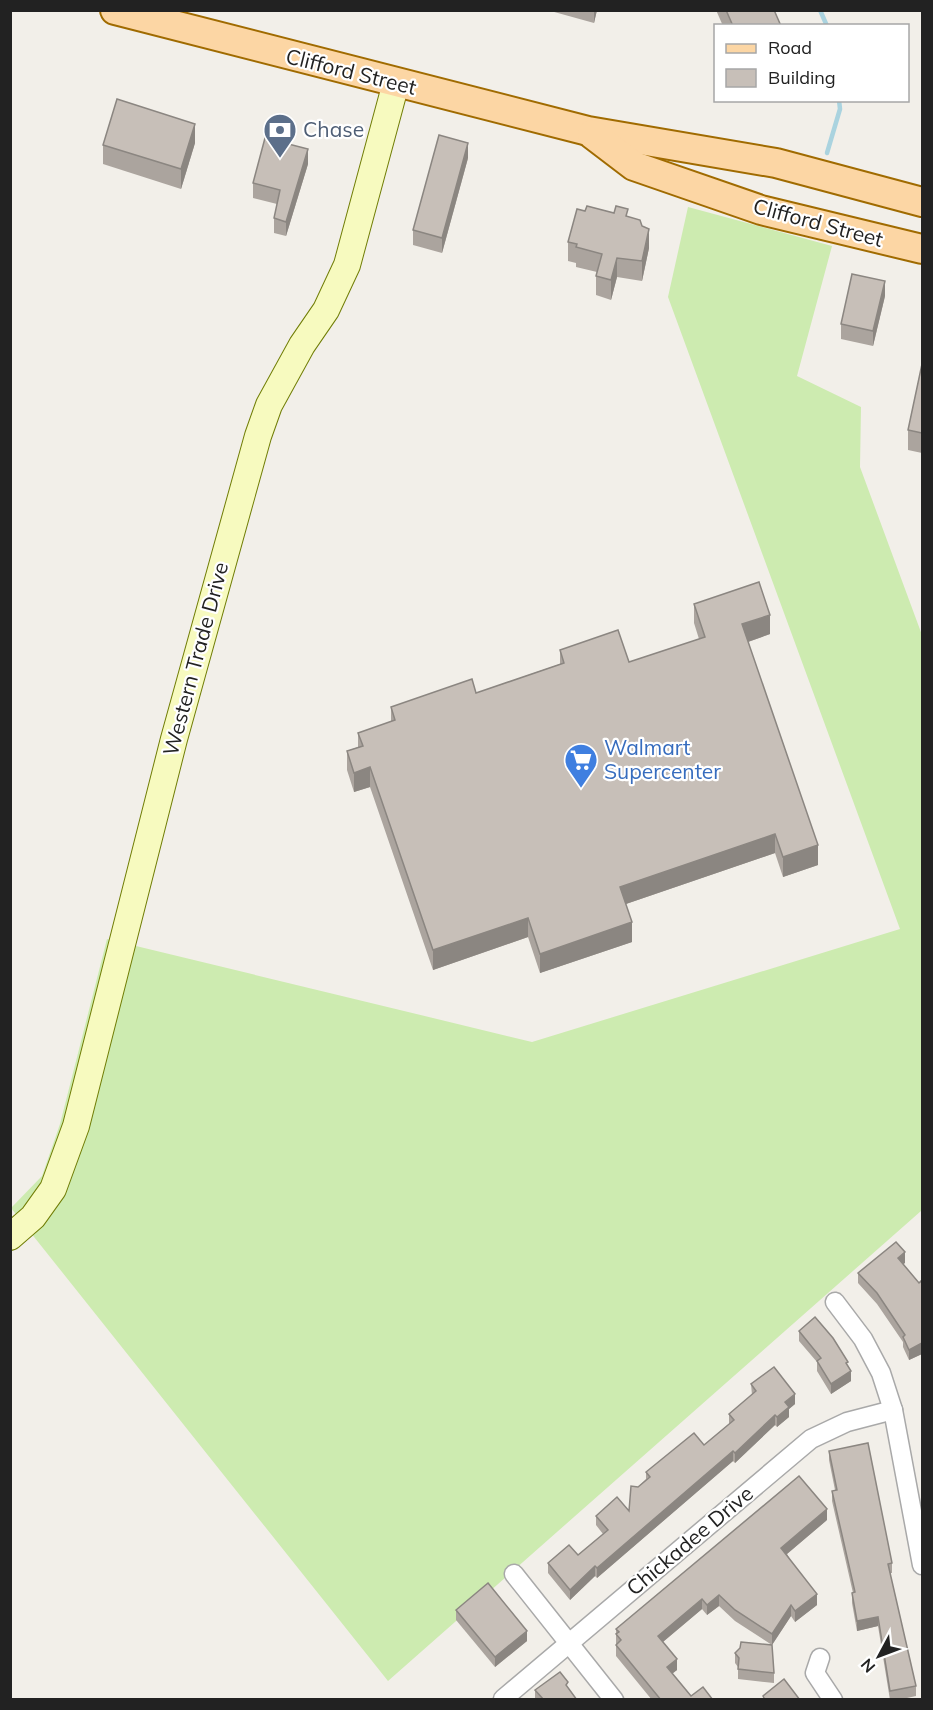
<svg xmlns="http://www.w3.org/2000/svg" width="933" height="1710" viewBox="0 0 933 1710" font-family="Mulish,sans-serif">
<rect width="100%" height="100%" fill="#f2efe9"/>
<polygon fill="#cdebb0" points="688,207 832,246 797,376 861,407 860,467 922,635 922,1213 921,1211 388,1681 11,1208 42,1176 60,1124 107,939 532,1042 900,929 668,297"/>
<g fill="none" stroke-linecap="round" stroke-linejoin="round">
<g stroke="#aad3df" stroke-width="4.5">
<polyline points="820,10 827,26"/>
<polyline points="827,153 840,109 839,100"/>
</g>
<g stroke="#a9a9a9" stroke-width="21">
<g id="street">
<polyline points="835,1302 863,1339 881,1373 893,1410 922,1565"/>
<polyline points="514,1574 614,1700"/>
<polyline points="820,1658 815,1673 833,1700"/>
<polyline points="503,1699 811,1439 847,1422 893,1410"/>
</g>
</g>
<g stroke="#707d05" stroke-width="28">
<polyline id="secondary" points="10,1237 33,1217 53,1189 76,1126 174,739 258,436 269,405 302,345 326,310 347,265 396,83"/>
</g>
<g stroke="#a06b00" stroke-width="32">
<g id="primary">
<polyline points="115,10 588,131 776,163 922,202"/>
<polyline points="592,134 634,166 761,210 922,249"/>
</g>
</g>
<use href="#street" stroke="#fff" stroke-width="18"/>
<use href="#secondary" stroke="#f7fabf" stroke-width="26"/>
<use href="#primary" stroke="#fcd6a4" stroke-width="28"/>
</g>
<g fill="#aba49e">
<polygon points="547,10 597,10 594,23"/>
<polygon points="716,10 774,10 781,26 723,26"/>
<polygon points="195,143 181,189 103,164 103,145"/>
<polygon points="468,158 442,253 413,245 413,230"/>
<polygon points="308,164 286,236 274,233 274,218 277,204 253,198 253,183"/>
<polygon points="585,211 628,217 649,248 642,281 617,277 611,300 596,295 596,276 597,272 576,267 576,263 568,261 568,242"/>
<polygon points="885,296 873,346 841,339 841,324"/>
<polygon points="922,364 922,453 908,450 908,430"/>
<polygon points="694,604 770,634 748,642 818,865 783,877 775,853 626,904 632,942 540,973 528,937 433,970 370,787 354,792 347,770 347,751 358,747 358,733 391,722 391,707 476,693 560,664 560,650 629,662 699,639 694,623"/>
<polygon points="905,1263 903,1264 919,1283 922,1284 922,1354 909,1360 903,1347 903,1342 877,1304 858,1283 858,1273"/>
<polygon points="799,1331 848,1367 851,1381 831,1394 817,1371 817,1362 799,1341"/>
<polygon points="751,1384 795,1404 789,1409 789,1417 777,1427 775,1425 735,1463 733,1461 597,1578 595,1576 570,1600 548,1573 548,1563 578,1555 603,1534 596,1525 596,1516 629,1511 638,1487 646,1479 646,1472 704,1445 729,1424 729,1414 752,1395"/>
<polygon points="829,1451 892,1563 892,1573 890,1573 916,1686 916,1696 898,1700 890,1700 878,1626 857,1631 852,1603 852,1593 853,1593 832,1501 832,1491 835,1490 829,1460"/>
<polygon points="827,1520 787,1554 817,1605 795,1622 791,1616 772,1645 735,1621 719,1606 707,1615 702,1609 663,1642 677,1670 672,1673 691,1696 713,1700 652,1700 616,1656 616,1629"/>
<polygon points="456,1610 527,1641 495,1667 456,1620"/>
<polygon points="735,1653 774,1673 774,1683 738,1679 738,1667 735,1663"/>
<polygon points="568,1688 577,1700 535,1700 535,1690"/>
</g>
<g fill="#8b8681">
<polygon points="594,10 597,10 594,23"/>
<polygon points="195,124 195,143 181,189 181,169"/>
<polygon points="468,143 468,158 442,253 442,238"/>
<polygon points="308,149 308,164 286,236 286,222"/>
<polygon points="649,229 649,248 642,281 642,261"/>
<polygon points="617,258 617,277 611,300 611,280"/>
<polygon points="885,281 885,296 873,346 873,331"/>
<polygon points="770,615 770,634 742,644 742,624"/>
<polygon points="370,767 370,787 354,792 354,773"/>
<polygon points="775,834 775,853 620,906 620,887"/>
<polygon points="818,845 818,865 783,877 783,857"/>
<polygon points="528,918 528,937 433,970 433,950"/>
<polygon points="632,922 632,942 540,973 540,954"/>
<polygon points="905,1252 905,1263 898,1268 898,1258"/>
<polygon points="922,1343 922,1354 909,1360 909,1350"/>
<polygon points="851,1371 851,1381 831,1394 831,1384"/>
<polygon points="795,1394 795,1404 789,1409 789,1417 777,1427 777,1417 785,1402"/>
<polygon points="775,1415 775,1425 735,1463 735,1453"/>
<polygon points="733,1451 733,1461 597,1578 597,1568"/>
<polygon points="827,1509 827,1520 781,1559 781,1548"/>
<polygon points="595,1566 595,1576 570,1600 570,1590"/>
<polygon points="817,1594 817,1605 795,1622 795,1611"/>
<polygon points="719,1595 719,1606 707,1615 707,1605"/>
<polygon points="702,1599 702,1609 658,1646 658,1636"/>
<polygon points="791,1605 791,1616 772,1645 772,1634"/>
<polygon points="878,1617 878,1626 857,1631 857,1621"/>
<polygon points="527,1631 527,1641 495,1667 495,1657"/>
<polygon points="677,1659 677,1670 667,1678 667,1667"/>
</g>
<g fill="#c7bfb8" stroke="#8b8681" stroke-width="1.5">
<polygon points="726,10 774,10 781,26 733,26"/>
<polygon points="117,99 195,124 181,169 103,145"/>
<polygon points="439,135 468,143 442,238 413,230"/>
<polygon points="265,138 308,149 286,222 274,218 280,190 253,183"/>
<polygon points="587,206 614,213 616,206 628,209 626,216 640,220 642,226 649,229 642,261 617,258 611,280 596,276 602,254 576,247 577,244 568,242 577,209 585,211"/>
<polygon points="852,274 885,281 873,331 841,324"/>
<polygon points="922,364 922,433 908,430"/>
<polygon points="759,582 770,615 742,624 818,845 783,857 775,834 620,887 632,922 540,954 528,918 433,950 370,767 354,773 347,751 363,746 358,733 395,720 391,707 472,679 476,693 564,663 560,650 618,630 629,662 705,637 694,604"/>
<polygon points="896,1242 905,1252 898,1258 919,1283 921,1281 922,1284 922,1343 909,1350 903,1337 905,1335 877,1293 858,1273"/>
<polygon points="815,1317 833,1338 848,1362 846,1363 851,1371 831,1384 817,1361 821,1358 799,1331"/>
<polygon points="774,1367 795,1394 785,1402 789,1407 777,1417 775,1415 735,1453 733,1451 597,1568 595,1566 570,1590 548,1563 569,1545 578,1555 608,1530 596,1516 617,1497 629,1511 631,1486 638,1487 650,1477 646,1472 694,1433 704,1445 734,1420 729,1414 756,1391 751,1384"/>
<polygon points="868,1443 892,1563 888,1564 916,1686 890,1691 878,1617 857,1621 852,1593 855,1592 832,1491 837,1490 829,1451"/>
<polygon points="799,1476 827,1509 781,1548 817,1594 795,1611 791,1605 772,1634 735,1610 719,1595 707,1605 702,1599 658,1636 677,1659 667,1667 691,1696 703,1687 713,1700 661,1700 616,1645 621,1640 616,1634 619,1632 616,1629"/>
<polygon points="488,1583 527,1631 495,1657 456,1610"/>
<polygon points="741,1642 772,1645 774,1673 738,1669 739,1658 735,1653 740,1648"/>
<polygon points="560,1672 568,1682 566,1685 577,1700 544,1700 535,1690"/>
<polygon points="784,1679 800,1700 765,1700 763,1696"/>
</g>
<defs>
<g id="bank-pin" transform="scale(1.725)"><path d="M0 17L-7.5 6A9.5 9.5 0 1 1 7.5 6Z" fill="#5c6f8a" stroke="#fff"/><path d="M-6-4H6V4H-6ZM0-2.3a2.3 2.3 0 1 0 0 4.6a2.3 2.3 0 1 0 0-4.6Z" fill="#fff"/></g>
<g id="supermarket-pin" transform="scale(1.725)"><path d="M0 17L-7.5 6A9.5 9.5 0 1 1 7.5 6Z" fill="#3f7fe0" stroke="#fff"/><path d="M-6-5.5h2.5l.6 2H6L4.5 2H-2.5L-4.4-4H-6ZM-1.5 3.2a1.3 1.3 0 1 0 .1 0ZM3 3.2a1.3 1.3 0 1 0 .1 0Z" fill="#fff"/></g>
</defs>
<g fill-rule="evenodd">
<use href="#bank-pin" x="280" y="130"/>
<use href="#supermarket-pin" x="581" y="760"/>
</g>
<g text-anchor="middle" stroke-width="4.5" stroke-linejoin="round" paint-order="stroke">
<g font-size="21" fill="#222" stroke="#fff">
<text transform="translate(351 72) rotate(14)" y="7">Clifford Street</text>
<text transform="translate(818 223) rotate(15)" y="7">Clifford Street</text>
<text transform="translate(196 659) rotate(-75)" y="7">Western Trade Drive</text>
<text transform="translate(690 1541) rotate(-40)" y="7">Chickadee Drive</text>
</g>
<g font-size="21" fill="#4e5e75" stroke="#fff" text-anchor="start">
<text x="303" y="137">Chase</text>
</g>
<g font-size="21" fill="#366cbe" stroke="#fff" text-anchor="start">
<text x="604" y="755">Walmart<tspan x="604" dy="24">Supercenter</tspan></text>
</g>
</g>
<rect width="933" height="1710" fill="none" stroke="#222222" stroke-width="24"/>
<rect x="714" y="24" width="195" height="78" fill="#ffffff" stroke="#a7a7a7" stroke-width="1.5"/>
<rect x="726" y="44" width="30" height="9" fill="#fcd6a4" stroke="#a7a7a7" stroke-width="1.5"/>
<text x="768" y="54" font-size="18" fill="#222222">Road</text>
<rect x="726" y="69" width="30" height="18" fill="#c7bfb8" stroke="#a7a7a7" stroke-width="1.5"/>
<text x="768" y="84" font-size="18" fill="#222222">Building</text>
<g transform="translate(879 1656) rotate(229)" stroke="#ffffff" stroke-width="4.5" paint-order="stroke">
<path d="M0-4.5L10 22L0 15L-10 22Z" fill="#222222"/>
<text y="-9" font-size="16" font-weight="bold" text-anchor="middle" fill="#222222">N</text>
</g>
</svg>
